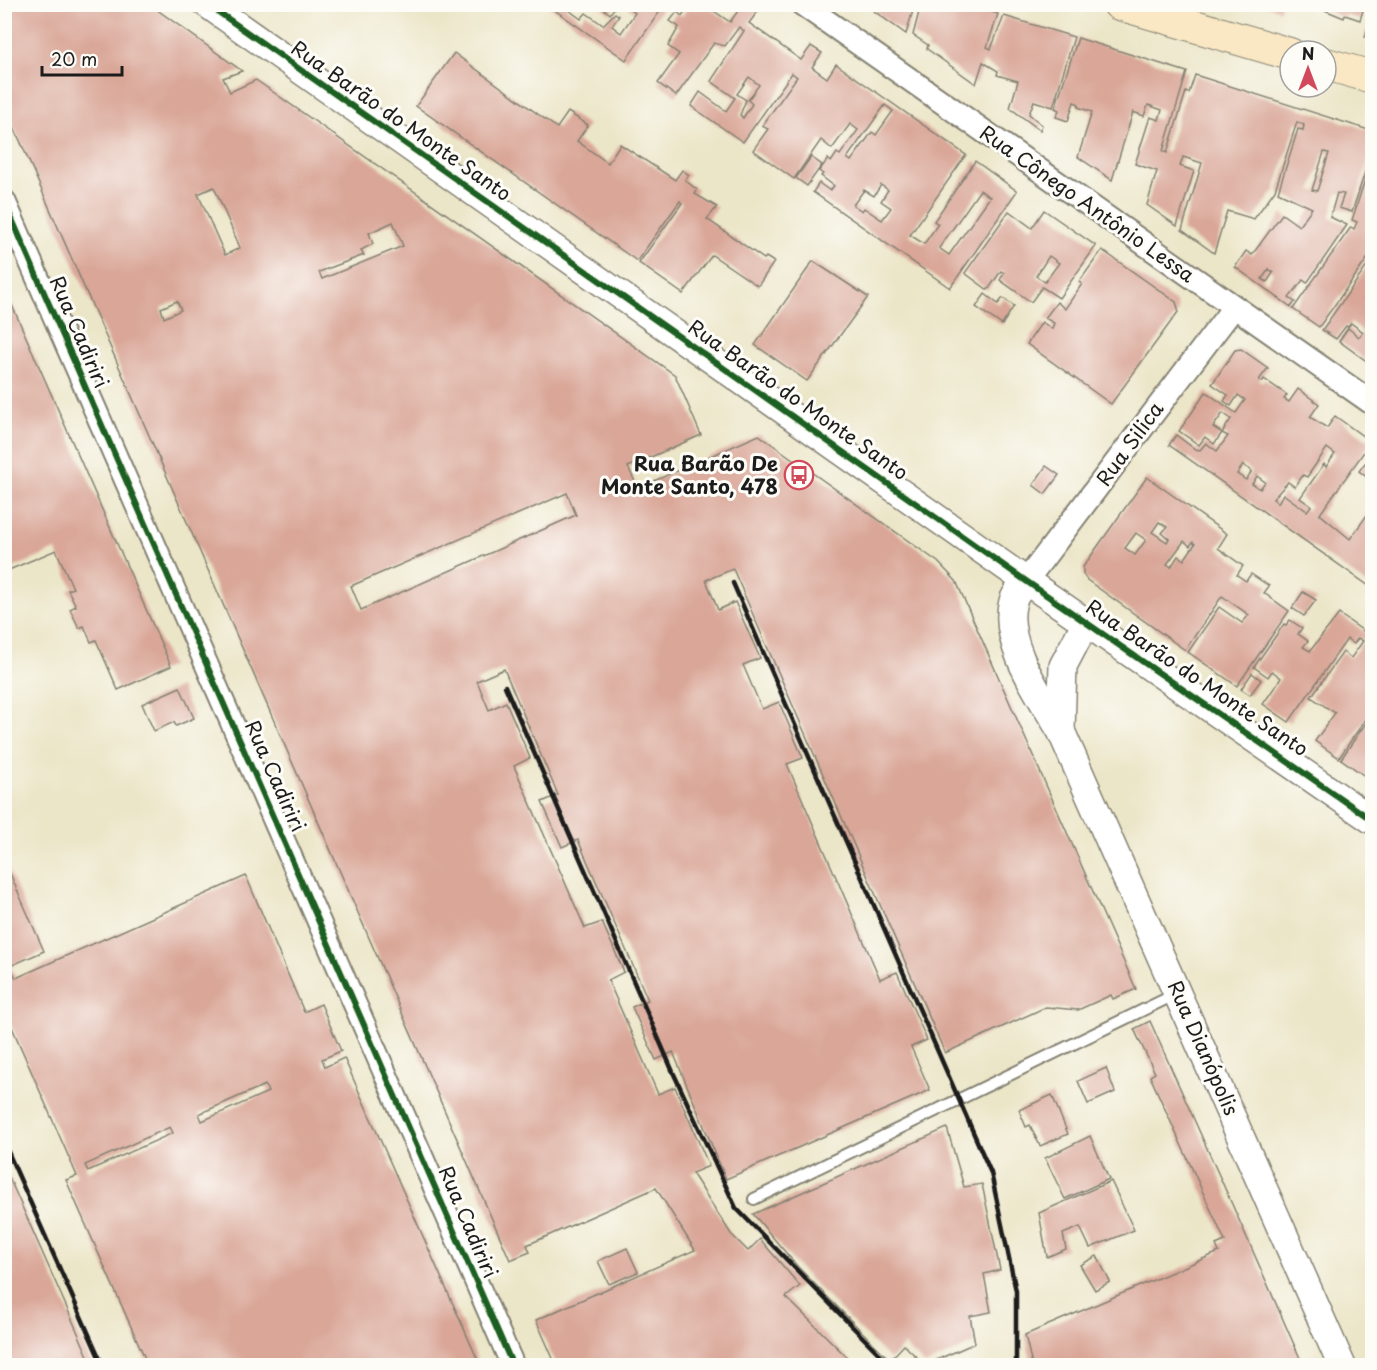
<svg xmlns="http://www.w3.org/2000/svg" width="1377" height="1370" viewBox="0 0 1377 1370" font-family="'Playpen Sans',sans-serif">
<rect width="100%" height="100%" fill="#fdfcf7"/>
<filter id="ink" filterUnits="userSpaceOnUse"><feTurbulence type="fractalNoise" baseFrequency=".0167" numOctaves="2"/><feDisplacementMap in="SourceGraphic" scale="12" xChannelSelector="R" yChannelSelector="G"/><feConvolveMatrix kernelMatrix="1 2 1 2 8 2 1 2 1" color-interpolation-filters="sRGB"/></filter>
<filter id="wash" filterUnits="userSpaceOnUse"><feTurbulence type="fractalNoise" baseFrequency=".008" numOctaves="4" result="noise"/><feDisplacementMap in="SourceGraphic" scale="24" xChannelSelector="R" yChannelSelector="G"/><feGaussianBlur stdDeviation="1.35" result="paint"/><feColorMatrix in="noise" values="0 0 0 0 0 0 0 0 0 0 0 0 0 0 0 0 0 1.4 0 .05"/><feComposite in="paint" operator="in"/></filter>
<g filter="url(#wash)">
<rect width="100%" height="100%" fill="#ece6c9"/>
<g id="blocks">
<g fill="#d9a697" fill-rule="evenodd">
<path d="M4,4H149L242,71L223,78L230,92L256,80L675,375L701,435L628,467L638,488L759,435L938,562L956,581L1136,989L1113,999L1111,995L1078,1010L1046,1007L945,1053L733,569L706,580L718,610L735,602L760,658L743,665L762,709L779,702L803,758L787,764L880,979L897,972L927,1040L911,1047L930,1090L726,1179L673,1052L656,1060L632,1007L648,1000L578,840L562,847L542,802L558,795L504,669L477,681L489,710L506,702L530,758L514,766L585,928L602,922L624,972L608,980L658,1094L675,1087L709,1166L692,1173L731,1234L748,1251L760,1239L800,1286L786,1297L855,1365H556L536,1320L695,1250L656,1188L527,1245L530,1252L510,1260L4,104ZM214,187L240,248L225,255L198,194ZM393,222L403,246L322,279L319,272L364,255L361,250L373,244L369,233ZM177,301L181,310L164,318L161,308ZM567,493L576,515L361,610L351,586Z"/>
<polygon points="546,4 568,4 566,8 581,19 586,13 603,25 615,13 619,16 612,26 621,33 635,13 624,4 665,4 626,60"/>
<polygon points="598,4 617,4 610,14"/>
<path d="M698,4H714L711,9L730,22L743,4H752L759,10L749,23L801,60L811,46L822,53L812,67L827,78L836,64L966,155L910,235L924,244L938,224L934,221L975,161L1017,191L950,288L813,192L819,183L830,191L834,186L821,176L823,174L819,171L828,159L831,162L837,153L840,155L858,130L850,124L832,149L821,140L794,179L753,150L768,129L762,126L797,77L792,73L743,142L691,106L700,92L726,111L735,98L711,81L744,31L739,27L725,46L714,43L676,96L658,83L679,54L668,46L679,27L670,21L677,12L682,16L689,5L695,9ZM749,77L759,85L748,100L752,104L743,118L740,115L746,100L737,94ZM885,105L893,111L876,135L872,132L851,161L847,158ZM881,185L888,190L881,201L891,208L882,220L864,208L862,211L853,205L864,190L874,196ZM980,190L990,197L949,255L939,248Z"/>
<polygon points="864,4 915,4 906,34"/>
<polygon points="921,4 968,4 998,14 987,47 991,49 1004,16 1074,37 1053,107 1034,101 1029,114 1042,125 1040,130 1010,108 1018,81 997,75 998,71 983,62 976,84 927,49 928,45 913,35"/>
<polygon points="1263,4 1281,4 1280,10"/>
<polygon points="1310,4 1365,4 1360,20 1345,15 1344,18"/>
<polygon points="1372,15 1372,39 1365,37"/>
<path d="M1078,38L1187,72L1163,151L1167,153L1186,92L1189,93L1195,75L1372,131V151L1352,212L1339,208L1344,194L1337,193L1330,217L1347,225L1307,283L1303,280L1289,298L1295,302L1291,307L1235,267L1246,251L1252,255L1282,214L1299,226L1312,208L1278,192L1298,129L1303,130L1304,125L1297,122L1275,190L1254,219L1227,211L1214,253L1182,230L1202,163L1183,157L1180,166L1194,171L1177,226L1147,205L1157,171L1135,164L1150,117L1159,120L1162,110L1148,105L1144,116L1133,112L1112,180L1078,157L1092,112L1078,107L1079,104L1074,102L1068,121L1056,117L1059,110L1055,108ZM1324,152L1329,153L1317,191L1312,190ZM1269,269L1273,273L1267,282L1262,279Z"/>
<polygon points="454,53 557,128 568,112 588,125 577,141 608,163 620,144 675,180 682,170 689,175 685,180 697,190 695,194 717,207 707,219 764,259 766,257 774,262 758,286 712,255 683,294 639,263 682,203 680,201 637,261 416,106"/>
<polygon points="811,157 822,165 807,186 796,178"/>
<polygon points="1372,158 1372,257 1370,255 1319,327 1293,309 1351,227 1354,229 1357,222 1352,220"/>
<path d="M1044,210L1096,246L1059,298L1042,287L1031,302L1000,280L1004,273L1001,271L988,290L965,273L1009,211L1032,228ZM1049,256L1059,263L1045,282L1036,276Z"/>
<polygon points="1102,250 1176,302 1178,308 1178,312 1111,404 1027,344 1042,322 1052,329 1054,323 1045,318 1057,302 1065,309 1082,284 1079,282"/>
<polygon points="1372,259 1372,274 1368,276 1372,280 1372,287 1364,299 1372,300 1372,365 1339,341 1348,328 1359,337 1363,332 1351,323 1348,327 1346,326 1336,339 1322,330"/>
<polygon points="813,261 868,297 807,381 755,345"/>
<polygon points="4,287 171,666 118,690 96,640 91,642 84,626 79,628 70,609 76,606 68,590 73,588 56,550 4,572"/>
<polygon points="985,294 998,304 1003,298 1014,306 1002,325 976,307"/>
<path d="M1241,349L1268,368L1259,380L1262,382L1264,379L1287,395L1284,399L1289,402L1298,389L1319,404L1310,417L1327,428L1335,416L1371,442L1320,514L1350,539L1372,508V549L1370,552L1372,553V588L1169,445L1176,435L1195,449L1200,450L1206,443L1217,451L1228,436L1222,433L1231,419L1223,413L1213,427L1222,433L1214,444L1205,437L1199,445L1179,431L1206,392L1236,413L1245,400L1238,395L1231,406L1224,401L1228,395L1212,384L1235,350ZM1327,448L1335,454L1326,467L1324,464L1300,498L1311,506L1307,511L1283,494L1278,503L1273,499L1288,482L1295,487L1303,475L1307,477ZM1243,465L1252,471L1246,480L1237,474ZM1257,476L1265,482L1260,489L1252,484Z"/>
<polygon points="1365,463 1372,468 1372,481 1359,471"/>
<polygon points="1046,466 1059,475 1045,494 1033,485"/>
<path d="M1147,477L1227,534L1218,548L1243,566L1237,575L1246,581L1251,574L1269,586L1264,593L1289,611L1237,686L1188,652L1219,607L1242,623L1249,615L1222,596L1185,650L1087,580L1083,574V567ZM1159,522L1167,527L1162,533L1169,539L1167,542L1152,532ZM1136,533L1146,540L1135,555L1125,548ZM1184,541L1190,546L1193,542L1195,544L1184,560L1178,556L1171,567L1167,564Z"/>
<polygon points="1303,592 1316,600 1304,616 1292,608"/>
<polygon points="1339,614 1372,637 1372,710 1339,758 1315,741 1335,713 1311,697 1343,652 1351,658 1363,641 1358,638 1354,644 1347,639 1289,722 1263,704 1281,678 1272,671 1268,677 1254,667 1284,624 1286,625 1290,620 1302,628 1298,634 1308,641 1303,647 1310,651"/>
<polygon points="1252,673 1261,680 1250,695 1241,689"/>
<polygon points="180,687 194,718 176,726 174,722 154,731 142,704"/>
<polygon points="1372,714 1372,781 1341,759"/>
<path d="M4,860L44,951L10,966L16,978L246,876L304,1012L321,1004L341,1051L322,1059L325,1067L344,1058L480,1365H148L66,1180L77,1176L4,1009ZM265,1085L268,1092L202,1121L199,1114ZM170,1127L173,1133L88,1171L85,1165Z"/>
<polygon points="1150,1021 1248,1240 1303,1365 1032,1365 1025,1335 1219,1252 1216,1245 1225,1241 1150,1076 1155,1073 1134,1029"/>
<polygon points="1106,1068 1115,1092 1088,1104 1078,1081"/>
<polygon points="1052,1095 1068,1134 1040,1146 1030,1125 1026,1127 1019,1110"/>
<polygon points="947,1128 964,1187 982,1184 1000,1270 984,1274 991,1312 970,1316 975,1343 925,1365 904,1345 890,1360 798,1267 753,1214"/>
<polygon points="1090,1136 1109,1179 1065,1199 1045,1158"/>
<polygon points="4,1166 70,1315 92,1365 4,1365"/>
<polygon points="1111,1181 1134,1230 1090,1248 1080,1227 1063,1234 1066,1249 1047,1257 1039,1213"/>
<polygon points="627,1248 638,1272 609,1284 598,1261"/>
<polygon points="1097,1256 1110,1282 1095,1290 1080,1265"/>
</g>
</g>
</g>
<g filter="url(#ink)">
<use href="#blocks" fill-opacity="0" stroke="#848172" stroke-width="1.5"/>
<g fill="none" stroke-linecap="round" stroke-linejoin="round">
<g stroke="#848172" stroke-width="14">
<polyline id="service" points="754,1199 1176,994"/>
</g>
<g stroke="#848172" stroke-width="26">
<g id="minor">
<polyline points="802,4 1372,403"/>
<polyline points="4,201 513,1366"/>
<polyline points="1026,581 1234,307"/>
</g>
</g>
<g stroke="#848172" stroke-width="30">
<g id="tertiary">
<polyline points="207,4 1026,581 1372,820"/>
<path d="M1026,581C1022,587 1015,594 1013,601C1001,642 1041,697 1061,731L1342,1366"/>
<polyline points="1061,730 1063,666 1086,622"/>
</g>
</g>
<g stroke="#848172" stroke-width="34">
<g id="secondary">
<polyline points="1119,4 1290,54"/>
<polyline points="1326,64 1372,77"/>
</g>
</g>
<use href="#service" stroke="#fff" stroke-width="10"/>
<use href="#minor" stroke="#fff" stroke-width="22"/>
<use href="#tertiary" stroke="#fff" stroke-width="27"/>
<use href="#secondary" stroke="#fae7c3" stroke-width="32"/>
<g stroke="#1c1c1c" stroke-width="4.5">
<polyline points="733,583 991,1173 1016,1291 1016,1366"/>
<polyline points="505,686 673,1072 736,1208 891,1366"/>
<polyline points="4,1143 103,1366"/>
</g>
<g stroke="#fdfcf7" stroke-width="10">
<g id="cycleway">
<polyline points="207,4 1026,581 1372,820"/>
<polyline points="4,201 513,1366"/>
</g>
</g>
<use href="#cycleway" stroke="#1b5e20" stroke-width="6"/>
</g>
</g>
<defs>
<g id="bus-ring" transform="scale(1.5)"><circle r="9.5" fill="#fdfcf7" stroke="#d1495b" stroke-width="1.5"/><path d="M-5-6H5V4H4V6H2V4H-2V6H-4V4H-5ZM-3.5-4V0h7V-4ZM-3.5 1.2v1.5H-2V1.2ZM2 1.2v1.5H3.5V1.2Z" fill="#d1495b"/></g>
</defs>
<g fill-rule="evenodd">
<use href="#bus-ring" x="799" y="475"/>
</g>
<g text-anchor="middle" stroke-width="6" stroke-linejoin="round" paint-order="stroke">
<g font-size="20" fill="#1c1c1c" stroke="#fdfcf7">
<text transform="translate(401 121) rotate(35)" y="7">Rua Barão do Monte Santo</text>
<text transform="translate(1087 204) rotate(35)" y="7">Rua Cônego Antônio Lessa</text>
<text transform="translate(79 332) rotate(67)" y="7">Rua Cadiriri</text>
<text transform="translate(798 400) rotate(35)" y="7">Rua Barão do Monte Santo</text>
<text transform="translate(1130 444) rotate(-54)" y="7">Rua Silica</text>
<text transform="translate(1197 678) rotate(34)" y="7">Rua Barão do Monte Santo</text>
<text transform="translate(275 776) rotate(66)" y="7">Rua Cadiriri</text>
<text transform="translate(1203 1048) rotate(66)" y="7">Rua Dianópolis</text>
<text transform="translate(468 1222) rotate(67)" y="7">Rua Cadiriri</text>
</g>
<g font-size="20" font-weight="bold" fill="#1c1c1c" stroke="#fdfcf7" text-anchor="end">
<text x="778" y="471">Rua Barão De<tspan x="778" dy="23">Monte Santo, 478</tspan></text>
</g>
</g>
<rect width="1377" height="1370" fill="none" stroke="#fdfcf7" stroke-width="24"/>
<g transform="translate(1308 69)"><circle r="28" fill="#fdfcf7" stroke="#a3a29f" stroke-width="1.5"/>
<path d="M0-4.5L10 22L0 15L-10 22Z" fill="#d1495b"/>
<text y="-9" font-size="16" font-weight="bold" text-anchor="middle" fill="#1c1c1c">N</text>
</g>
<path d="M42 66v9h80v-9" fill="none" stroke="#1c1c1c" stroke-width="3"/>
<text x="51" y="66" font-size="18" fill="#1c1c1c" stroke="#fdfcf7" stroke-width="4.5" paint-order="stroke">20 m</text>
</svg>
